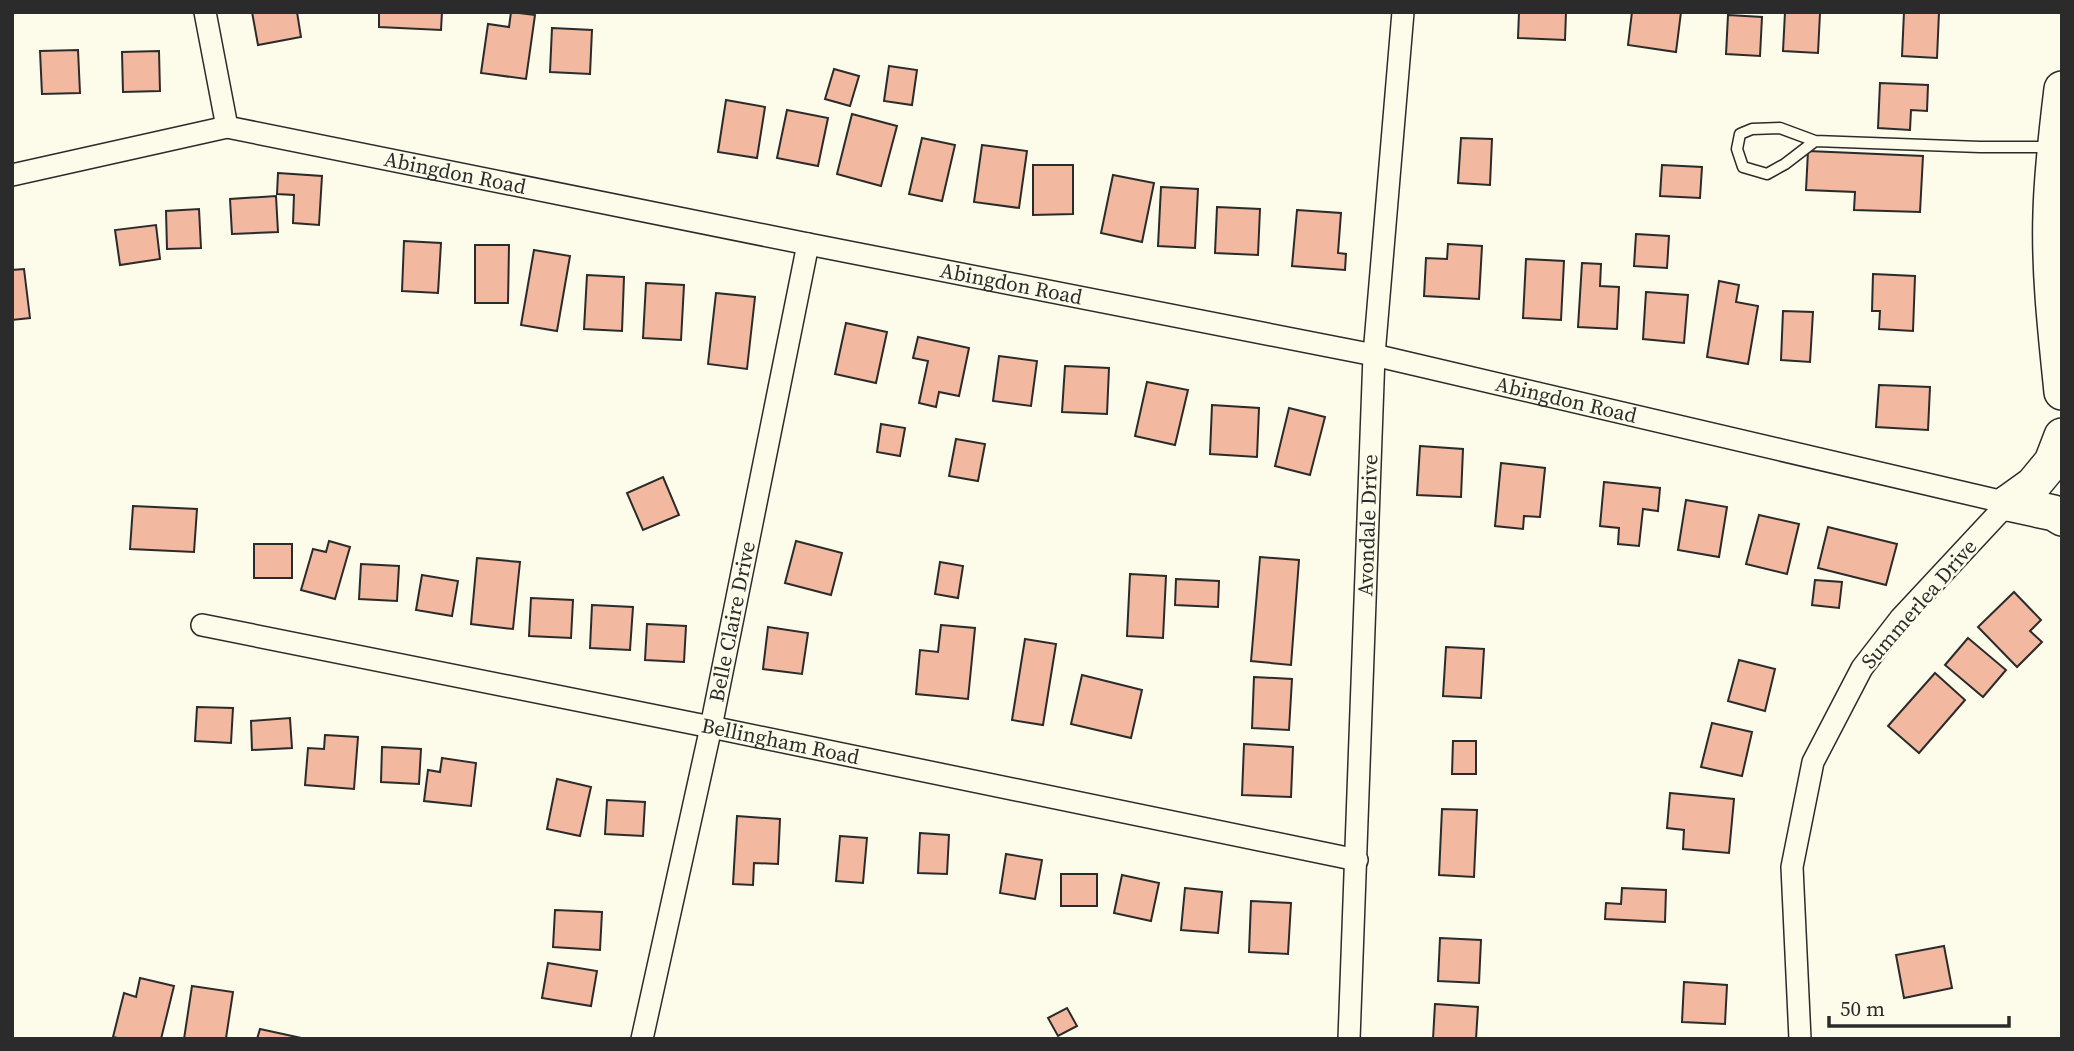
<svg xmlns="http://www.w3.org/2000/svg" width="2074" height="1051" viewBox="0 0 2074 1051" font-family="'Source Serif 4',serif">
<rect width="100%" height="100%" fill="#fdfbea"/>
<g fill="#f2b8a0" stroke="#2b2b2b" stroke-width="2">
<polygon points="252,12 297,12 301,37 258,45"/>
<polygon points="379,12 442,12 441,30 379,27"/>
<polygon points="511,12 535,15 526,79 481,73 488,24 509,27"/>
<polygon points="1519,12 1566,12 1565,40 1518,38"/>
<polygon points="1632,12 1681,12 1676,52 1628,45"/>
<polygon points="1785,12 1820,13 1818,53 1783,51"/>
<polygon points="1904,12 1939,12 1937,58 1902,56"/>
<polygon points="1728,15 1762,17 1760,56 1726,54"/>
<polygon points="552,28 592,30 590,74 550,72"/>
<polygon points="78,50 80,93 42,94 40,51"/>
<polygon points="159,51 160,91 123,92 122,52"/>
<polygon points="889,66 917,70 912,105 884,101"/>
<polygon points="834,69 859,76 850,106 825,99"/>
<polygon points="1880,83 1928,85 1927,111 1911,110 1910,130 1878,128"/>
<polygon points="726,100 765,107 757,158 718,152"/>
<polygon points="787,110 828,118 818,166 777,158"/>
<polygon points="852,114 897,126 881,186 837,174"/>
<polygon points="922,138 955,145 942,201 909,194"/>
<polygon points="1461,138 1492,139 1490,185 1458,183"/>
<polygon points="982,145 1027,151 1019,208 974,202"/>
<polygon points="1808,151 1923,156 1920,212 1854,210 1855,192 1806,190"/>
<polygon points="1033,165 1073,165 1073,214 1033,215"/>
<polygon points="1662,165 1702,167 1700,198 1660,196"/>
<polygon points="278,173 322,176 319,225 293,223 294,195 277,194"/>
<polygon points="1113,175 1154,183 1142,242 1101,233"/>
<polygon points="1161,187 1198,189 1195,248 1158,246"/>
<polygon points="276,196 278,232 232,234 230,199"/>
<polygon points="1217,207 1260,209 1258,255 1215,253"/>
<polygon points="199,209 201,248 167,249 166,211"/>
<polygon points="1297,210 1341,213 1338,253 1346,254 1345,270 1292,266"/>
<polygon points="156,225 160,259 120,265 115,230"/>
<polygon points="1636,234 1669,236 1667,268 1634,266"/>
<polygon points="404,241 441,243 438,293 402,291"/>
<polygon points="1448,244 1482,246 1479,299 1424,296 1426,258 1447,259"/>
<polygon points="475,245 509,245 508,303 475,303"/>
<polygon points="534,250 570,256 557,331 521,325"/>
<polygon points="1526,259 1564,261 1561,320 1523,318"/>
<polygon points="1582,263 1601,264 1600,286 1619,287 1617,329 1578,327"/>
<polygon points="24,269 30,318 12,320 12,270"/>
<polygon points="1873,274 1915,276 1913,331 1879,329 1880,311 1872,311"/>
<polygon points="587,275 624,277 622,331 584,329"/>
<polygon points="1719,281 1739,285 1736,302 1758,306 1748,364 1707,357"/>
<polygon points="646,283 684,285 681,340 643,338"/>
<polygon points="1646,292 1688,295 1684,343 1643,339"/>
<polygon points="716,293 755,297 747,369 708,364"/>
<polygon points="1783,311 1813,312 1810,362 1781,360"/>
<polygon points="846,323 887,332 876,383 835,374"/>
<polygon points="918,337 969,348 959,396 939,392 936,407 919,403 928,361 913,358"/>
<polygon points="999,356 1037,361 1031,406 993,401"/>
<polygon points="1065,366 1109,368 1107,414 1062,412"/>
<polygon points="1147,382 1188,390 1175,445 1135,436"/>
<polygon points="1879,385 1930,387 1928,430 1876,427"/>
<polygon points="1212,405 1259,408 1257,457 1210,454"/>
<polygon points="1289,408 1325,417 1310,475 1275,466"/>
<polygon points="881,424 905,428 900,456 877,452"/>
<polygon points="956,439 985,444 978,481 949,476"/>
<polygon points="1420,446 1463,449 1461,497 1417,495"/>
<polygon points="1501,463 1545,468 1540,517 1524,516 1523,529 1495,526"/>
<polygon points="663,477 679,515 643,530 627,493"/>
<polygon points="1604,482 1660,488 1658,511 1643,509 1639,546 1618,544 1619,528 1600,526"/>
<polygon points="1686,500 1727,507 1719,557 1678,550"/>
<polygon points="133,506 197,509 194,552 130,549"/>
<polygon points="1759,515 1799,524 1787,574 1746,564"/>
<polygon points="1828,527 1897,544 1886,585 1818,568"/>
<polygon points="329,541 350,547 335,599 301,590 313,549 326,552"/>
<polygon points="796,541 842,553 831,595 785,583"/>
<rect x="254" y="544" width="38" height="34"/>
<polygon points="1260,557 1299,560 1291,665 1251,661"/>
<polygon points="477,558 520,562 513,629 471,624"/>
<polygon points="940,562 963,566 958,598 935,594"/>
<polygon points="361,564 399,566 397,601 359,599"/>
<polygon points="1130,574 1166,576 1163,638 1127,636"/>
<polygon points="422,575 458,581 452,616 416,610"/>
<polygon points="1176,579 1219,581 1218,607 1175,605"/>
<polygon points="1815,580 1842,582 1839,608 1812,605"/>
<polygon points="2014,592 2041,620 2030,631 2042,642 2017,667 1978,627"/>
<polygon points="531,598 573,600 571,638 529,636"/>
<polygon points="592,605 633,607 630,650 590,648"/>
<polygon points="647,624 686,626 684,662 645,660"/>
<polygon points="941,625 975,628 968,699 916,694 920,650 938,652"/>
<polygon points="768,627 808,633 802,674 763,669"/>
<polygon points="1968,638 2006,670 1983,697 1945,665"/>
<polygon points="1025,639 1056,644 1043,725 1012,720"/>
<polygon points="1446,647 1484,649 1481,698 1443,696"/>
<polygon points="1739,660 1775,669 1765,711 1728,701"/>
<polygon points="1935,673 1965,700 1919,753 1888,726"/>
<polygon points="1082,675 1142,690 1131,738 1071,724"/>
<polygon points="1254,677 1292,679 1289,730 1252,728"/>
<polygon points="197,707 233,708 231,743 195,741"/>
<polygon points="290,718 292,748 252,750 251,721"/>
<polygon points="1712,723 1752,732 1742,776 1701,767"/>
<polygon points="325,735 358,737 354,789 305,785 308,748 324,749"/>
<polygon points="1453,741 1476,741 1476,774 1452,774"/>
<polygon points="1244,744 1293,747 1291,797 1242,795"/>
<polygon points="382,747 421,749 419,784 381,782"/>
<polygon points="442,758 476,763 471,806 424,801 428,770 440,772"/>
<polygon points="557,779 591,787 580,836 547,829"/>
<polygon points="1670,793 1734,799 1729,853 1683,849 1684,830 1667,828"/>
<polygon points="607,800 645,802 643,836 605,834"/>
<polygon points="1442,809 1477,810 1474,877 1439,875"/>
<polygon points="737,816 780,819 778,864 754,863 753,885 733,884"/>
<polygon points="920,833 949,835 947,874 918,873"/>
<polygon points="840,836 867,838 863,883 836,881"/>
<polygon points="1006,854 1042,860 1035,899 1000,893"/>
<rect x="1061" y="874" width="36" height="32"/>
<polygon points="1122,875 1159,883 1151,921 1114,913"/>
<polygon points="1185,888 1222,892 1218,933 1181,930"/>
<polygon points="1622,888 1666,890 1665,922 1605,919 1606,903 1621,904"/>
<polygon points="1251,901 1291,903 1288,954 1249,952"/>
<polygon points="555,910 602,912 600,950 553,947"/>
<polygon points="1440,938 1481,940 1479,983 1438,981"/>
<polygon points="1944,946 1952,988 1904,998 1896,955"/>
<polygon points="548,963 597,971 591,1006 542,998"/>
<polygon points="140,978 174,986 161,1039 122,1039 113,1037 124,993 136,997"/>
<polygon points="1684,982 1727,985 1725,1024 1682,1022"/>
<polygon points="192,986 233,992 226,1038 184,1039"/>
<polygon points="1435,1004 1478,1007 1476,1039 1433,1039"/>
<polygon points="1067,1008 1077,1026 1058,1036 1048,1018"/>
<polygon points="260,1029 306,1039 257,1039"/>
</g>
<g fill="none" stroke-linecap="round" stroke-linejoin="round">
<g stroke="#2b2b2b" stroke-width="13">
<polyline id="service" points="1815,141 1785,164 1767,174 1743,167 1737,149 1740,134 1752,129 1780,128 1815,141 1980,147 2052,147"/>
</g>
<g stroke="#2b2b2b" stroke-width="24">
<g id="minor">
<polyline points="205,12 227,127"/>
<path id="s1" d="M12,175L227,127L808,244L1374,355L2008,503L1900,619L1862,668L1813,762L1792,867L1800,1039"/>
<path id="s2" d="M202,625L711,727L1357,860"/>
<path id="s3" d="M642,1039L711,727L808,244"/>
<path id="s4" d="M1349,1039L1374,355L1403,12"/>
</g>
</g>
<g stroke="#2b2b2b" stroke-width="38">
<g id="primary">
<path d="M2062,89C2057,130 2052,171 2051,213C2049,272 2056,333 2062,392"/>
<polyline points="2008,503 2033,485 2052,462 2062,436"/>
<polyline points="2008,503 2054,513 2062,518"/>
</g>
</g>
<use href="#service" stroke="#fdfbea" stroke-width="10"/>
<use href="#minor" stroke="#fdfbea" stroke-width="21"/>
<use href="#primary" stroke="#fdfbea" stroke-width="35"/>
</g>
<g text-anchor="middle" stroke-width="5" stroke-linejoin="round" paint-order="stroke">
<g font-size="21" fill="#2b2b2b" stroke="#fdfbea">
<text dy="7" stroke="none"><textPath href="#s1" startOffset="453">Abingdon Road</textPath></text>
<text dy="7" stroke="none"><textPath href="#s1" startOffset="1020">Abingdon Road</textPath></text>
<text dy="7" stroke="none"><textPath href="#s1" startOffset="1587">Abingdon Road</textPath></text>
<text dy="7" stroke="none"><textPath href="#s4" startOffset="514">Avondale Drive</textPath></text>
<text transform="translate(1919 604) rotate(-49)" y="7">Summerlea Drive</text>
<text dy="7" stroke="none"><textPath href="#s3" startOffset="427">Belle Claire Drive</textPath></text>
<text dy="7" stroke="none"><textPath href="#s2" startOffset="590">Bellingham Road</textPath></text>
</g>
</g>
<rect width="2074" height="1051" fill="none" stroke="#2b2b2b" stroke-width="28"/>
<path d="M1829 1016v10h180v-10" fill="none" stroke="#2b2b2b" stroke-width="3.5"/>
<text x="1840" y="1016" font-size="21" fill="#2b2b2b" stroke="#fdfbea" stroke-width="5" paint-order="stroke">50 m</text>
</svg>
